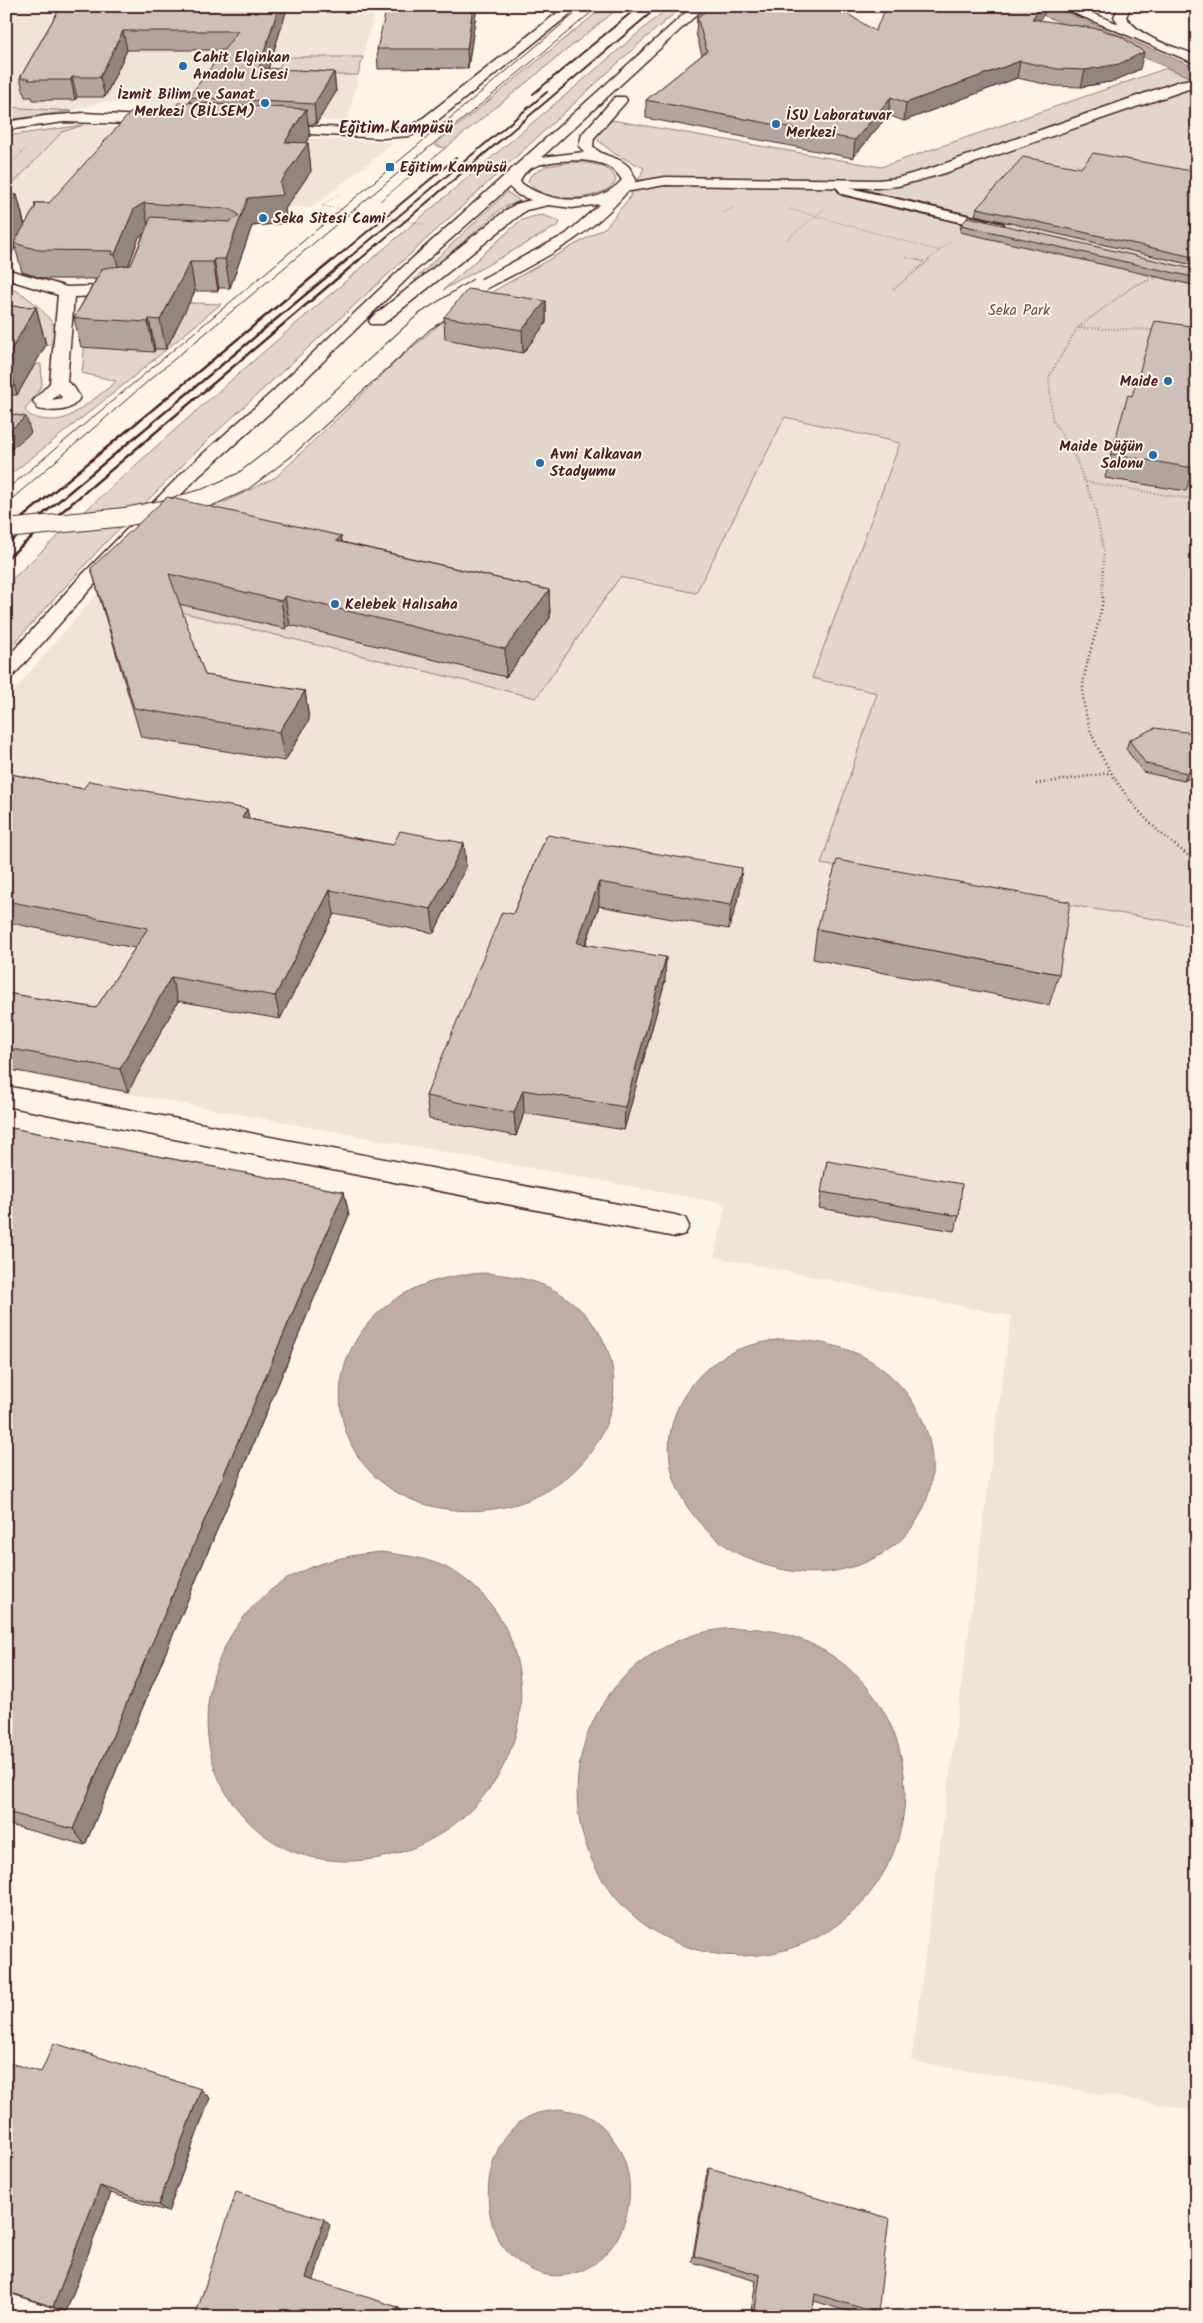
<svg xmlns="http://www.w3.org/2000/svg" width="1203" height="2323" viewBox="0 0 1203 2323" font-family="Kalam,sans-serif">
<rect width="100%" height="100%" fill="#fcf5e5"/>
<filter id="ink" filterUnits="userSpaceOnUse"><feTurbulence type="fractalNoise" baseFrequency=".02" numOctaves="2"/><feDisplacementMap in="SourceGraphic" scale="10" xChannelSelector="R" yChannelSelector="G"/><feConvolveMatrix kernelMatrix="1 2 1 2 8 2 1 2 1" color-interpolation-filters="sRGB"/></filter>
<g filter="url(#ink)">
<g fill="#eee5d7">
<polygon points="6,6 521,6 518,8 375,8 347,121 184,114 164,106 102,102 72,111 6,107"/>
<polygon points="83,125 394,143 311,208 207,201 176,231 6,217 6,191 62,132"/>
<polygon points="785,417 900,443 812,678 877,693 821,864 1197,926 1197,2111 911,2061 1011,1316 714,1257 726,1204 6,1071 6,700 98,592 620,577 696,593"/>
</g>
<g fill="#e2d5ca" stroke="#967a7a">
<polygon points="605,6 621,6 380,201 445,148 434,145"/>
<path d="M670,6H683L641,42L211,437L106,542L6,652V585C219,382 447,197 670,6Z"/>
<polygon points="283,57 363,57 358,75 277,75"/>
<polygon points="1167,68 1197,80 1197,926 821,864 877,693 812,678 900,443 785,417 696,593 620,577 536,698 98,592 167,520 223,503 276,477 400,358 448,317 606,227 630,197 644,168 615,154 595,138 612,120 881,167"/>
<polygon points="6,107 72,111 6,120"/>
<polygon points="83,125 62,132 6,191 6,136"/>
<path d="M574,162C588,163 613,164 616,181C602,203 542,204 528,182L530,176L546,166Z"/>
<polygon points="507,192 520,201 502,208 418,281 414,280"/>
<polygon points="542,215 560,221 559,225 443,290 520,221 531,217"/>
<path d="M6,288C23,289 48,314 56,329L51,345L29,347L6,344Z"/>
<path d="M89,299L221,304L121,387L6,478V395L18,365L41,364L42,385L25,410C30,420 55,422 65,418C75,414 108,389 116,381L82,373Z"/>
</g>
<g fill="#c0aca5" stroke="#917474">
<polygon points="1021,6 1051,6 1197,68 1197,80"/>
<path d="M483,1273C511,1275 540,1280 564,1296C653,1359 613,1472 520,1503C494,1511 467,1513 440,1508C327,1487 304,1354 402,1295C427,1280 454,1275 483,1273Z"/>
<path d="M782,1339C811,1340 840,1344 866,1358C957,1411 957,1538 849,1568C824,1575 797,1574 772,1567C698,1548 641,1468 684,1396C695,1378 711,1363 730,1353C746,1345 764,1342 782,1339Z"/>
<path d="M381,1552C402,1555 423,1557 443,1566C477,1582 504,1614 514,1650C551,1772 431,1884 311,1857C281,1851 253,1830 235,1806C180,1734 211,1624 287,1579C317,1562 347,1555 381,1552Z"/>
<circle cx="741" cy="1792" r="164"/>
<path d="M561,2109C568,2111 576,2111 583,2114C595,2118 605,2128 612,2138C645,2180 630,2253 578,2272C561,2278 544,2277 528,2268C514,2260 501,2248 495,2232C479,2191 491,2128 538,2113C545,2111 554,2111 561,2109Z"/>
</g>
<g fill="none" stroke-linecap="round" stroke-linejoin="round">
<g stroke="#4a1f2b" stroke-width="4">
<g id="pedestrian">
<polygon points="1082,6 1093,6 1086,16 1082,17 1077,14"/>
<polygon points="840,180 844,181 850,188 1003,224 1004,227 998,231 842,194 834,184"/>
</g>
</g>
<g stroke="#4a1f2b" stroke-width="3">
<g id="minor">
<polygon points="566,6 580,6 428,128 410,136 383,138 272,132 265,128 272,124 383,130 407,128 418,122"/>
<path d="M1057,6H1074L1119,24L1114,17L1119,6H1131L1126,17C1142,39 1172,46 1197,55V64Z"/>
<polygon points="1197,78 1197,86 942,174 898,186 878,188 665,185 625,192 618,188 625,184 665,177 878,180 897,178 932,168 1180,81"/>
<polygon points="84,113 162,117 169,121 162,125 64,122 6,130 6,122 45,116"/>
<path d="M6,269L67,287L127,285L133,287L135,290L133,293L127,295L74,297L67,382L73,386L80,397C72,413 53,412 38,409L33,401L50,383L58,295L6,279ZM59,393L62,398L52,400Z"/>
<polygon points="6,1086 675,1215 685,1218 689,1226 685,1234 675,1237 6,1106"/>
</g>
</g>
<g stroke="#4a1f2b" stroke-width="3">
<path id="secondary" d="M693,6H706L542,157L584,152L579,146L582,134L615,97H625L627,100L625,103L594,138L593,146C602,158 617,155 628,166C631,169 634,176 636,180C598,234 541,260 484,290H472L470,287L472,284L566,234L600,204L572,208L549,205L526,210L383,324H371L369,321L371,318L506,210L516,204L531,200L518,195L509,187L415,271L283,401L198,477L94,585L13,676L6,678V659L80,577L186,469L271,393L405,265ZM581,160C598,162 613,164 622,180C598,208 547,204 520,182C525,160 563,161 581,160Z"/>
</g>
<g stroke="#4a1f2b" stroke-width="1" stroke-dasharray="0.5 2" stroke-linecap="butt">
<polyline points="1075,164 1087,167"/>
<polyline points="6,169 26,148"/>
<polyline points="322,206 339,194"/>
<polyline points="790,209 940,251"/>
<polyline points="722,213 732,208"/>
<polyline points="786,240 824,209"/>
<polyline points="906,257 922,261"/>
<polyline points="927,261 951,241"/>
</g>
<g stroke="#4a1f2b" stroke-width="2" stroke-dasharray="0.5 2.5" stroke-linecap="butt">
<polyline points="917,260 925,262"/>
<polyline points="894,289 929,260"/>
<polyline points="1183,326 1197,325"/>
<polyline points="1078,328 1154,330"/>
<polyline points="1086,482 1197,500"/>
<polyline points="1197,522 1197,590"/>
<polyline points="1102,598 1104,551 1094,505 1075,457 1052,419 1049,377 1077,328 1135,285 1160,276"/>
</g>
<g stroke="#4a1f2b" stroke-width="2.5" stroke-dasharray="1 3" stroke-linecap="butt">
<path d="M1103,597C1100,625 1089,650 1084,678C1076,726 1118,791 1150,823C1165,838 1182,850 1197,863"/>
<polyline points="1036,784 1110,773"/>
</g>
<use href="#pedestrian" fill="#fcf5e5" fill-rule="evenodd"/>
<use href="#minor" fill="#fcf5e5" fill-rule="evenodd"/>
<use href="#secondary" fill="#fcf5e5" fill-rule="evenodd"/>
<g stroke="#4a1f2b" stroke-width="1">
<polyline points="6,490 584,6"/>
<polyline points="6,504 154,376 599,6"/>
</g>
<g stroke="#4a1f2b" stroke-width="2">
<polyline points="533,94 639,6"/>
<polyline points="332,261 456,158"/>
<polyline points="345,261 547,92"/>
<polyline points="358,261 659,6"/>
</g>
<g stroke="#4a1f2b" stroke-width="2.5">
<polyline points="6,531 333,260"/>
<polyline points="6,545 347,260"/>
<polyline points="6,559 359,260"/>
</g>
<g stroke="#4a1f2b" stroke-width="20" stroke-linecap="butt">
<polyline id="secondary-bridge" points="6,529 125,517 166,509 206,498 242,482 284,450 424,322 478,287"/>
</g>
<polyline stroke="#4a1f2b" stroke-width="1" stroke-dasharray="0.5 2" stroke-linecap="butt" points="322,206 424,224"/>
<use href="#secondary-bridge" stroke="#fcf5e5" stroke-width="18"/>
</g>
<g fill="#b2a59d" stroke="#4a1f2b" fill-rule="evenodd">
<path d="M61,6H288L268,69L334,72L336,92L316,124H308L310,136L305,143H308L311,171L285,209L287,223L252,226L230,288H219L218,291H195L166,349H155L154,352L81,347L74,318L96,279H45L22,272L15,247L7,266L11,282L6,290V194L17,195L25,225L35,207L34,203H49L169,115L190,102L189,97L224,50H127L105,97H77L75,100H33L32,97H25L20,78ZM143,235L131,265H129L139,237Z"/>
<polygon points="476,13 468,68 378,69 377,49"/>
<polygon points="697,17 875,31 1040,20 1140,69 1115,81 1081,87 1054,86 1017,78 904,121 888,115 853,158 646,118 646,100 702,55 696,33"/>
<polygon points="1197,172 1197,266 975,215 977,208"/>
<polygon points="961,225 1197,270 1197,286 960,232"/>
<polygon points="546,301 546,323 523,353 445,339 444,317"/>
<polygon points="6,306 36,307 46,345 17,395 6,395"/>
<polygon points="1132,396 1193,468 1186,491 1105,478 1111,454"/>
<polygon points="341,536 342,542 549,590 550,618 506,677 290,625 286,629 179,604 205,675 305,691 309,720 285,761 141,737 99,596 91,568"/>
<polygon points="1129,740 1197,774 1184,781 1143,772 1126,749"/>
<polygon points="6,773 83,789 247,809 249,819 393,845 464,843 466,867 434,933 334,914 280,1019 178,1001 128,1092 6,1069 6,993 96,1008 135,948 6,922"/>
<polygon points="547,835 740,892 729,929 599,906 586,944 665,981 624,1130 524,1113 516,1136 429,1119 426,1096 513,914"/>
<polygon points="817,929 1059,974 1049,1005 813,959"/>
<polygon points="6,1127 344,1192 349,1215 85,1845 6,1824"/>
<polygon points="827,1161 959,1216 954,1231 819,1208"/>
<polygon points="41,2072 201,2089 210,2098 168,2212 111,2193 66,2312 6,2292"/>
<polygon points="709,2168 878,2313 872,2317 866,2317 814,2301 812,2317 750,2317 756,2281 692,2262 706,2177"/>
</g>
<g fill="#918680" stroke="#4a1f2b">
<polygon points="279,6 288,6 262,88 259,68"/>
<polygon points="473,6 476,6 476,13 468,68 467,49"/>
<polygon points="1041,6 1050,6 1029,35 1032,19"/>
<polygon points="123,31 127,50 105,97 100,77"/>
<polygon points="1144,52 1140,69 1115,81 1081,87 1085,70"/>
<polygon points="1020,61 1017,78 904,121 906,103"/>
<polygon points="334,72 336,92 316,124 314,104"/>
<polygon points="72,77 77,97 75,100 71,80"/>
<polygon points="891,97 888,115 853,158 855,140"/>
<polygon points="306,109 310,136 289,169 285,142"/>
<polygon points="308,143 311,171 285,209 287,223 252,226 230,288 225,259 248,198 280,183"/>
<polygon points="17,195 26,231 14,243 15,247 7,266 11,282 6,290 6,210 8,205"/>
<polygon points="144,203 149,231 139,237 122,283 115,254 134,209"/>
<polygon points="214,259 219,288 218,291 213,262"/>
<polygon points="190,262 195,291 166,349 160,320"/>
<polygon points="546,301 546,323 523,353 522,330"/>
<polygon points="36,307 46,345 17,395 7,357"/>
<polygon points="149,319 155,349 154,352 148,322"/>
<polygon points="26,417 31,433 6,453 6,433"/>
<polygon points="341,536 345,564 336,541"/>
<polygon points="549,590 550,618 506,677 505,649"/>
<polygon points="285,596 290,625 286,629 281,601"/>
<polygon points="305,691 309,720 285,761 279,732"/>
<polygon points="1197,767 1197,774 1184,781 1187,773"/>
<polygon points="247,809 252,832 242,818"/>
<polygon points="464,843 466,867 434,933 431,909"/>
<polygon points="742,868 740,892 729,929 731,905"/>
<polygon points="599,882 599,906 577,967 577,943"/>
<polygon points="330,890 334,914 280,1019 275,996"/>
<polygon points="666,957 665,981 624,1130 625,1107"/>
<polygon points="171,977 178,1001 128,1092 120,1069"/>
<polygon points="523,1090 524,1113 516,1136 514,1113"/>
<polygon points="344,1192 349,1215 85,1845 73,1829"/>
<polygon points="201,2089 210,2098 168,2212 158,2205"/>
<polygon points="100,2186 111,2193 66,2312 53,2307"/>
<polygon points="324,2219 330,2225 313,2283 306,2278"/>
<polygon points="398,2307 403,2312 401,2317 395,2317"/>
</g>
<g fill="#cfc0b7" stroke="#4a1f2b">
<polygon points="61,6 279,6 259,68 334,72 314,104 189,97 238,31 123,31 100,77 72,77 71,80 28,80 30,78 20,78"/>
<polygon points="387,6 473,6 467,49 377,49"/>
<polygon points="714,6 830,6 840,9 875,31 887,6 1041,6 1032,19 1099,29 1120,36 1144,52 1119,64 1085,70 1057,69 1020,61 906,103 891,97 855,140 646,100 707,51 697,17"/>
<polygon points="179,102 306,109 285,142 308,143 280,183 283,195 248,198 225,259 214,259 213,262 190,262 160,320 149,319 148,322 74,318 103,268 131,265 151,217 229,222 238,217 238,214 230,209 144,203 134,209 115,254 111,255 113,251 38,250 14,243 36,206 34,203 49,203 130,113 169,115"/>
<polygon points="1093,153 1197,172 1197,258 977,208 1023,157 1081,168"/>
<polygon points="6,194 17,195 8,205 6,210"/>
<polygon points="968,217 1197,270 1197,278 961,225"/>
<polygon points="468,289 546,301 522,330 444,317"/>
<polygon points="6,306 36,307 7,357 6,357"/>
<polygon points="1155,321 1197,327 1197,452 1193,468 1111,454 1128,395 1132,396"/>
<polygon points="6,413 26,417 6,433"/>
<polygon points="167,497 341,536 336,541 549,590 505,649 285,596 281,601 169,574 205,675 305,691 279,732 134,708 91,568"/>
<polygon points="1155,728 1194,733 1197,737 1197,767 1187,773 1146,764 1129,740"/>
<polygon points="6,773 83,789 89,781 247,809 242,818 393,845 400,831 464,843 431,909 330,890 275,996 171,977 120,1069 6,1048 6,993 96,1008 148,928 6,901"/>
<polygon points="547,835 742,868 731,905 599,882 577,943 666,957 625,1107 523,1090 514,1113 426,1096 502,912 513,914"/>
<polygon points="837,860 1070,902 1059,974 817,929"/>
<polygon points="6,1127 344,1192 73,1829 6,1812"/>
<polygon points="827,1161 962,1184 959,1216 821,1192"/>
<polygon points="54,2043 201,2089 158,2205 100,2186 53,2307 6,2291 6,2062 41,2072"/>
<polygon points="709,2168 889,2218 878,2313 815,2294 812,2317 754,2317 760,2275 694,2256"/>
<polygon points="236,2192 324,2219 306,2278 398,2307 395,2317 195,2317"/>
</g>
</g>
<g fill="#1f6fb2" stroke="#fcf5e5" stroke-width="2">
<circle cx="183" cy="66" r="5"/>
<circle cx="265" cy="103" r="5"/>
<circle cx="776" cy="124" r="5"/>
<rect x="385" y="162" width="10" height="10" rx="2.5"/>
<circle cx="263" cy="218" r="5"/>
<circle cx="1168" cy="381" r="5"/>
<circle cx="1153" cy="455" r="5"/>
<circle cx="540" cy="463" r="5"/>
<circle cx="335" cy="604" r="5"/>
</g>
<g text-anchor="middle" stroke-width="4" stroke-linejoin="round" paint-order="stroke">
<g font-size="15" font-weight="bold" fill="#4a1f2b" stroke="#fcf5e5" text-anchor="start">
<text x="193" y="62">Cahit Elginkan<tspan x="193" dy="17">Anadolu Lisesi</tspan></text>
<text x="255" y="99" text-anchor="end">İzmit Bilim ve Sanat<tspan x="255" dy="17">Merkezi (BİLSEM)</tspan></text>
<text x="786" y="120">İSU Laboratuvar<tspan x="786" dy="17">Merkezi</tspan></text>
<text x="400" y="172">Eğitim Kampüsü</text>
<text x="273" y="223">Seka Sitesi Cami</text>
<text x="1158" y="386" text-anchor="end">Maide</text>
<text x="1143" y="451" text-anchor="end">Maide Düğün<tspan x="1143" dy="17">Salonu</tspan></text>
<text x="550" y="459">Avni Kalkavan<tspan x="550" dy="17">Stadyumu</tspan></text>
<text x="345" y="609">Kelebek Halısaha</text>
</g>
<g font-size="15" fill="#704c53" stroke="#fcf5e5">
<text x="1019" y="315">Seka Park</text>
</g>
<g font-size="16" font-weight="bold" fill="#4a1f2b" stroke="#fcf5e5">
<text x="396" y="133">Eğitim Kampüsü</text>
</g>
</g>
<rect width="1203" height="2323" fill="none" stroke="#fcf5e5" stroke-width="25"/>
<rect x="12" y="12" width="1178" height="2298" fill="none" stroke="#4a1f2b" stroke-width="2" filter="url(#ink)"/>
</svg>
